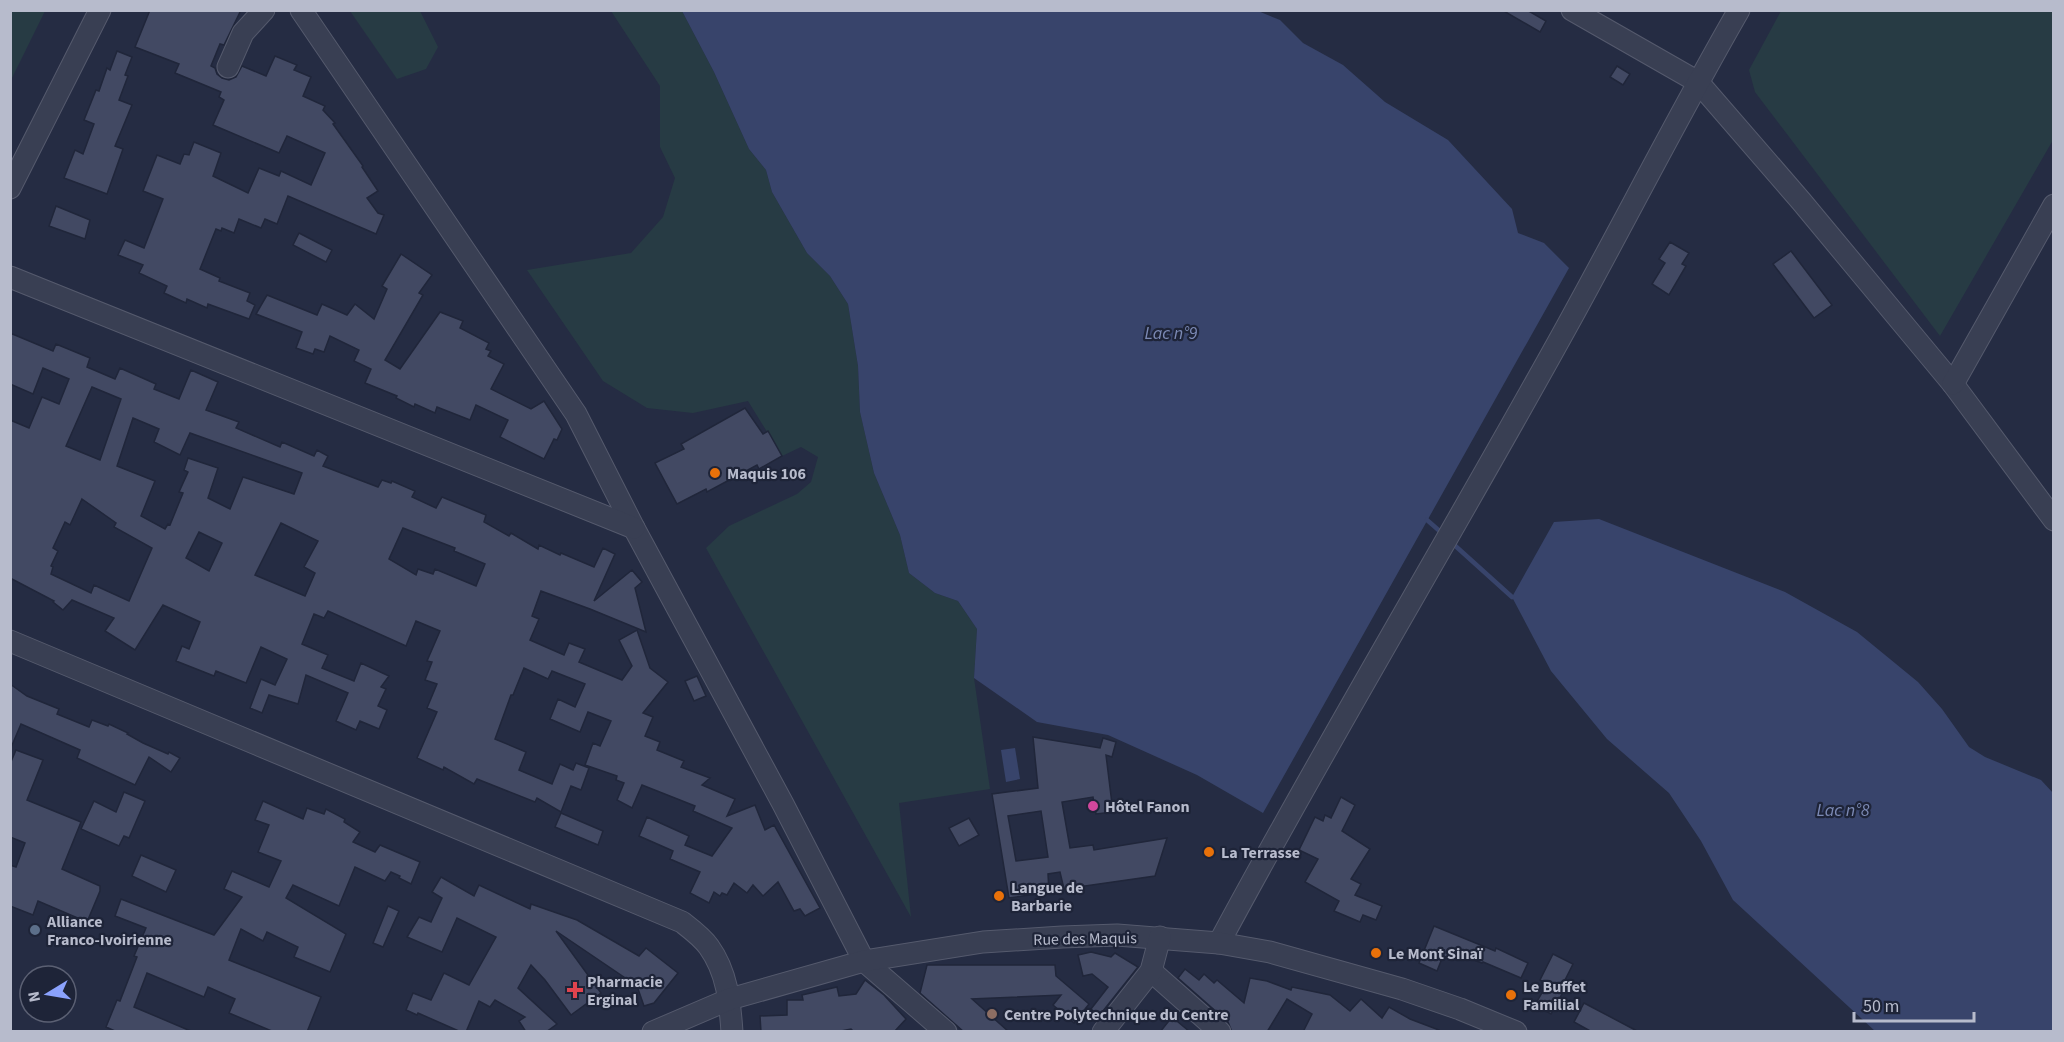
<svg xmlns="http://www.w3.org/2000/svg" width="2064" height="1042" viewBox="0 0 2064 1042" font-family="'Source Sans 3',sans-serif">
<rect width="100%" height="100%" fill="#252c43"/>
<g fill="#273b44">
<polygon points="11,10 45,11 11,80 10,11"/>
<polygon points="350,11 420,11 438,47 426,69 397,79"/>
<polygon points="611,11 682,11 714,72 749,149 766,170 772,192 807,253 830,276 848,304 858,366 860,412 874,473 900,535 909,573 935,593 958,601 977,629 974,678 990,789 899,803 911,917 706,548 729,526 797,494 811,482 818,457 801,447 782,456 748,401 693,413 647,408 603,381 527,270 631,253 663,217 675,178 660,147 660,86"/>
<polygon points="1781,11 2053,11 2053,140 1940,336 1755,92 1749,70"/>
</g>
<g fill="#38446b">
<polygon points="682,11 1258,11 1280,20 1303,43 1343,65 1385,102 1448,140 1512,209 1518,233 1544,243 1569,268 1263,813 1197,775 1108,735 1037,722 974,678 977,629 958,601 935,593 909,573 900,535 874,473 860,412 858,366 848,304 830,276 807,253 772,192 766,170 749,149 714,72"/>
<polygon points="1599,519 1785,592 1857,632 1918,682 1942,709 1969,747 1985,757 2041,780 2053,793 2053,1031 1875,1031 1733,900 1701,841 1669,793 1607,739 1551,671 1512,597 1554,522"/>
<polygon points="1015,748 1020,779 1006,782 1001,750"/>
</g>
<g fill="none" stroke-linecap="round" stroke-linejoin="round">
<g stroke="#38446b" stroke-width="4.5">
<polyline points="1427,520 1443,534"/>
<polyline points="1451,542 1512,597"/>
</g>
</g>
<g fill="#424963" stroke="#20263a" stroke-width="1.5" fill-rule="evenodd">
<polygon points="150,10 241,10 224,45 220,44 211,66 215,68 217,74 222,78 229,80 236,77 242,66 266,76 275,56 297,65 294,70 311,77 303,96 325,106 323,110 335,123 333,124 363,166 362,167 378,191 367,198 378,213 384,215 376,234 288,196 277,224 265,219 261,228 239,219 234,233 222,228 221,231 216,229 200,269 220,278 219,281 250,293 247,301 255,305 249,319 208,304 207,308 187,299 186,303 164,293 167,286 139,273 143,265 118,255 125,240 144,248 163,199 143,191 157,155 180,164 184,154 189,155 194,142 221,153 213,176 248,193 259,168 279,176 281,171 311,185 325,153 287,136 279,153 213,125 224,100 219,97 221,92 175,73 179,64 135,47"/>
<polygon points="1502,10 1527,10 1546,21 1540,32"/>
<polygon points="117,51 132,57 125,75 128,76 119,100 132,105 115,146 123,149 107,194 64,178 75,150 83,154 94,124 84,120 96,90 99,91 107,68 110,70"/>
<polygon points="1617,66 1630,74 1623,85 1610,77"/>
<polygon points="56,206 90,220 85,239 49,226"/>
<polygon points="299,233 332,250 326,262 293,245"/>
<polygon points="1670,242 1689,253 1682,264 1686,266 1669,295 1652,284 1665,263 1659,259"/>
<polygon points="1791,251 1832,305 1814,318 1773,264"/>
<polygon points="401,254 432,275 419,293 423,295 385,360 400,369 440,312 463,321 460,328 489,343 486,349 491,351 488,356 504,364 491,389 531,409 544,401 562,429 557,440 554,439 544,459 500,437 508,420 476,405 470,420 437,407 435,413 415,404 414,407 396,398 397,396 365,383 371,369 354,361 359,350 330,336 324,352 315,349 313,354 296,348 302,332 256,314 267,295 317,315 322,304 347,315 355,304 374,319 387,289 382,286"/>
<path d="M10,333L53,351L56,344L90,358L87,367L115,379L120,368L156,384L154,389L179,399L191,370L218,382L206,410L239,422L236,428L280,447L282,442L314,456L317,450L328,456L323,466L378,487L382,480L391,483L392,481L415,491L412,497L436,508L442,497L486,515L484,522L509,536L511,533L538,549L539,545L560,555L561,553L594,567L603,548L615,554L594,601L632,570L642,582L635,588L646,632L590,609L541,591L532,616L539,619L530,640L564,655L569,643L585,649L579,662L622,680L632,666L619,640L637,630L650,668L668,682L643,713L653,717L645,736L660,742L657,750L684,761L681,767L710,778L702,785L735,799L727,816L755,805L765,830L774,825L820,908L805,916L800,909L794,911L778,882L763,896L753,885L747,893L734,883L727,895L722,893L720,896L714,892L709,903L690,893L700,872L670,859L673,851L639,836L647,817L689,836L685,845L712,856L732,828L693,811L695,806L642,785L632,808L617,800L624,783L616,780L617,776L585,765L593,743L600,746L611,721L588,712L580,732L550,719L558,699L575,707L585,684L552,671L548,679L524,668L513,695H511L495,739L526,752L519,770L552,784L560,764L573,770L576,763L589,768L581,790L571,786L561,812L537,798L535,802L477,779L474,784L444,767L443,770L417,758L437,712L427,708L437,684L425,680L432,662L427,661L440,631L416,621L406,646L328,611L324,618L314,614L302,644L328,655L322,668L354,681L361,663L389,676L381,687L386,689L378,706L387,710L379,729L360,721L356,730L336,721L348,693L306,675L298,704L269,695L262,713L250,708L261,679L275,685L287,659L261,647L246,683L216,671L214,676L176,661L182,646L189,649L200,622L163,605L135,650L105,631L114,618L72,600L63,610L53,602L54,601L10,578V420L29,428L42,397L59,404L69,379L43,368L33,394L10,384ZM92,387L121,399L100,460L66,446ZM133,418L159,429L154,442L180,455L190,433L302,473L294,494L243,477L230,509L208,498L218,468L188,458L184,470L188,472L179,492L183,493L170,525L168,524L165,529L141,516L155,481L117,466ZM82,499L116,523L114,527L152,548L129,601L94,585L91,593L51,574L53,567L51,566L58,551L53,548L65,522L70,525ZM281,523L318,541L304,567L315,573L305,596L255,575ZM403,528L455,548L454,551L485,564L476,586L435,569L433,574L418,569L416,575L389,559ZM199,532L222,543L209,571L186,558Z"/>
<polygon points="745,408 763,434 768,431 782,456 759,469 757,465 707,492 706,489 677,504 655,463 684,449 681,444"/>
<polygon points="697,676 706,696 694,701 685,681"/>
<polygon points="10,684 27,696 59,709 57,714 89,727 92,720 108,726 109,724 128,733 127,734 143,743 168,754 169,752 180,758 171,772 149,757 135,785 77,758 80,750 21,724 10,750"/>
<path d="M1033,737L1100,748L1103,738L1116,742L1112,757L1106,755L1113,812L1096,814L1093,797L1062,802L1070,848L1093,845L1094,850L1167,838L1155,876L1064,889L1060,872L1048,874L1049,892L1009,898L992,794L1038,788ZM1041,811L1048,857L1016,861L1008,816Z"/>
<polygon points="16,750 43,760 27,800 81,822 62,869 100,886 100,891 87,922 38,901 33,915 10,906 10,865 16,867 25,843 10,837 10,764"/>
<polygon points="124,792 145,801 129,838 124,836 119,846 81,829 94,801 116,812"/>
<polygon points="1341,797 1355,805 1342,831 1370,849 1351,879 1361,884 1355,895 1382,906 1376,920 1363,915 1360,922 1334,911 1339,901 1305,882 1318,859 1299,850 1315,817 1323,821 1325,815 1331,818"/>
<polygon points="263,801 303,819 307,808 324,814 326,809 345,819 344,822 360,832 353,842 375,852 380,845 420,862 411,884 399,878 400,876 391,872 385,881 355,867 339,906 293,885 286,898 346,934 330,972 294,957 298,947 267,932 263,941 241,929 229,960 321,997 307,1032 274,1032 229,1013 235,999 208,987 204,997 147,973 134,1007 193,1032 117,1032 106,1027 117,1000 120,1001 137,957 134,956 146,928 115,916 121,899 214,935 242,897 224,889 232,871 269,887 281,861 258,852 269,825 255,820"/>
<polygon points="561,813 603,831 598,845 555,827"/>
<polygon points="969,818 979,835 959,846 949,828"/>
<polygon points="141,855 176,870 166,892 132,876"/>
<polygon points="441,877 474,896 479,885 530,909 531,904 577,920 639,956 646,948 678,973 654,1003 644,1006 637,986 556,931 601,993 571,1015 545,980 531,965 518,988 557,1024 546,1032 526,1032 519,1021 525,1017 495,1000 490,1007 479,1001 466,1032 461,1032 418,1013 417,1015 406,1010 413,993 431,1000 444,973 469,985 496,937 457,918 442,952 407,937 419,917 431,922 442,898 432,892"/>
<polygon points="388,906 399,911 383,947 373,943"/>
<polygon points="1434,926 1495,951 1496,948 1528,963 1521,978 1483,962 1482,963 1456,953 1453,960 1443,956 1437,971 1419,963"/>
<polygon points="1091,952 1111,957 1115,953 1138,967 1099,1016 1091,1009 1108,987 1092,974 1083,976 1078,955"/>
<polygon points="1553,954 1573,964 1560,990 1563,992 1551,1014 1535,1005 1547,984 1540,980"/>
<polygon points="927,965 1055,965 1056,976 1089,1004 1074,1023 1053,1005 1061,995 972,999 1009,1032 964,1032 920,993"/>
<polygon points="1185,969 1199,980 1204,974 1214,983 1217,980 1244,1003 1250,978 1267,981 1291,990 1292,987 1330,995 1350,1011 1361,999 1382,1018 1389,1007 1410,1019 1439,1030 1439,1032 1303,1032 1312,1014 1287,999 1267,1032 1232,1032 1228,1022 1178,978"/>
<polygon points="865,980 884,995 906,1019 894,1032 854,1032 851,1029 836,1032 761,1032 760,1016 787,1015 787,1000 803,1000 802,995 837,987 839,996 856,994"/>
<polygon points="1584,1003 1639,1032 1592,1032 1574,1022"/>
<polygon points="1172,1017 1190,1032 1160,1032"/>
</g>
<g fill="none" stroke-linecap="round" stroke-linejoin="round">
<g stroke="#555a6d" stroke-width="23">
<g id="minor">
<polyline points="301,10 576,414 634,528 783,804 864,961 946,1032"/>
<polyline points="1572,10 1698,82 1801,201 1953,384 2054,520"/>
<polyline points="228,67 243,33 264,10"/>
<polyline points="10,188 100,10"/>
<polyline points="10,277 634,528"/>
<polyline points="1953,384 2054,205"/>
<path d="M10,641L682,922C691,929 702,937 709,947C727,972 730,1002 732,1032"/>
<path d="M1219,943C1331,734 1453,533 1567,326C1625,221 1679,114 1739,10"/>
<polyline points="1151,971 1220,1032"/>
<polyline points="653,1032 730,999 864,961 983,942 1062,937 1117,935 1219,943 1270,952 1402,989 1460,1009 1516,1032"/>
<polyline points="1103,1032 1151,971 1160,937"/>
</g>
</g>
<use href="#minor" stroke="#393f53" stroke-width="21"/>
</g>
<g fill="#e8710a" stroke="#1e2438" stroke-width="2">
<circle cx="715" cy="473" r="6"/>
<circle cx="1209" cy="852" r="6"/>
<circle cx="999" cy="896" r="6"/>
<circle cx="1376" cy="953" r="6"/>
<circle cx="1511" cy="995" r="6"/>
</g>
<circle fill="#d1479c" stroke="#1e2438" stroke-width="2" cx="1093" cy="806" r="6"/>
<circle fill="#5c6f8a" stroke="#1e2438" stroke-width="2" cx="35" cy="930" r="6"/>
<path fill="#e0444e" stroke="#1e2438" stroke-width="2" d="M572 981h6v6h6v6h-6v6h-6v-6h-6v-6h6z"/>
<circle fill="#8d6e63" stroke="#1e2438" stroke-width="2" cx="992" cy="1014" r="6"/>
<g text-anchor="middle" stroke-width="4.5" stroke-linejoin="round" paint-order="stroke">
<g font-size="16" font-weight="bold" fill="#b7bbcc" stroke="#1e2438" text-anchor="start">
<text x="727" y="479">Maquis 106</text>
<text x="1105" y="812">Hôtel Fanon</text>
<text x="1221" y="858">La Terrasse</text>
<text x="1011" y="893">Langue de<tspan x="1011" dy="18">Barbarie</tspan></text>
<text x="47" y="927">Alliance<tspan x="47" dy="18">Franco-Ivoirienne</tspan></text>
<text x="1388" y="959">Le Mont Sinaï</text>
<text x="587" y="987">Pharmacie<tspan x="587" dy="18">Erginal</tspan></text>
<text x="1523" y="992">Le Buffet<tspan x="1523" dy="18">Familial</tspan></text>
<text x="1004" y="1020">Centre Polytechnique du Centre</text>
</g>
<g font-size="16" fill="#b7bbcc" stroke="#1e2438">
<text transform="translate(1085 938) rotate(-1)" y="6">Rue des Maquis</text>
</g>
<g font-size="18" font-style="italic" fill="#7c8ab5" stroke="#1e2438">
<text x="1171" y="339">Lac n°9</text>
<text x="1843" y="816">Lac n°8</text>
</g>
</g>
<rect width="2064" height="1042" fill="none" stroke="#b7bbcc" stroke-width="24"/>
<g transform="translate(48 994) rotate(259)"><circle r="28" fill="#1e2438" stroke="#5b6073" stroke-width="1.5"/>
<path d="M0-4.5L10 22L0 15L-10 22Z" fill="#8ba2fd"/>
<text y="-9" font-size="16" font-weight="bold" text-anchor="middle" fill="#b7bbcc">N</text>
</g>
<path d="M1854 1012v9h120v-9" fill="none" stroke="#b7bbcc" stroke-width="3"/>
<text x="1863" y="1012" font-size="18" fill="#b7bbcc" stroke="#1e2438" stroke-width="4.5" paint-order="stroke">50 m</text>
</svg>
